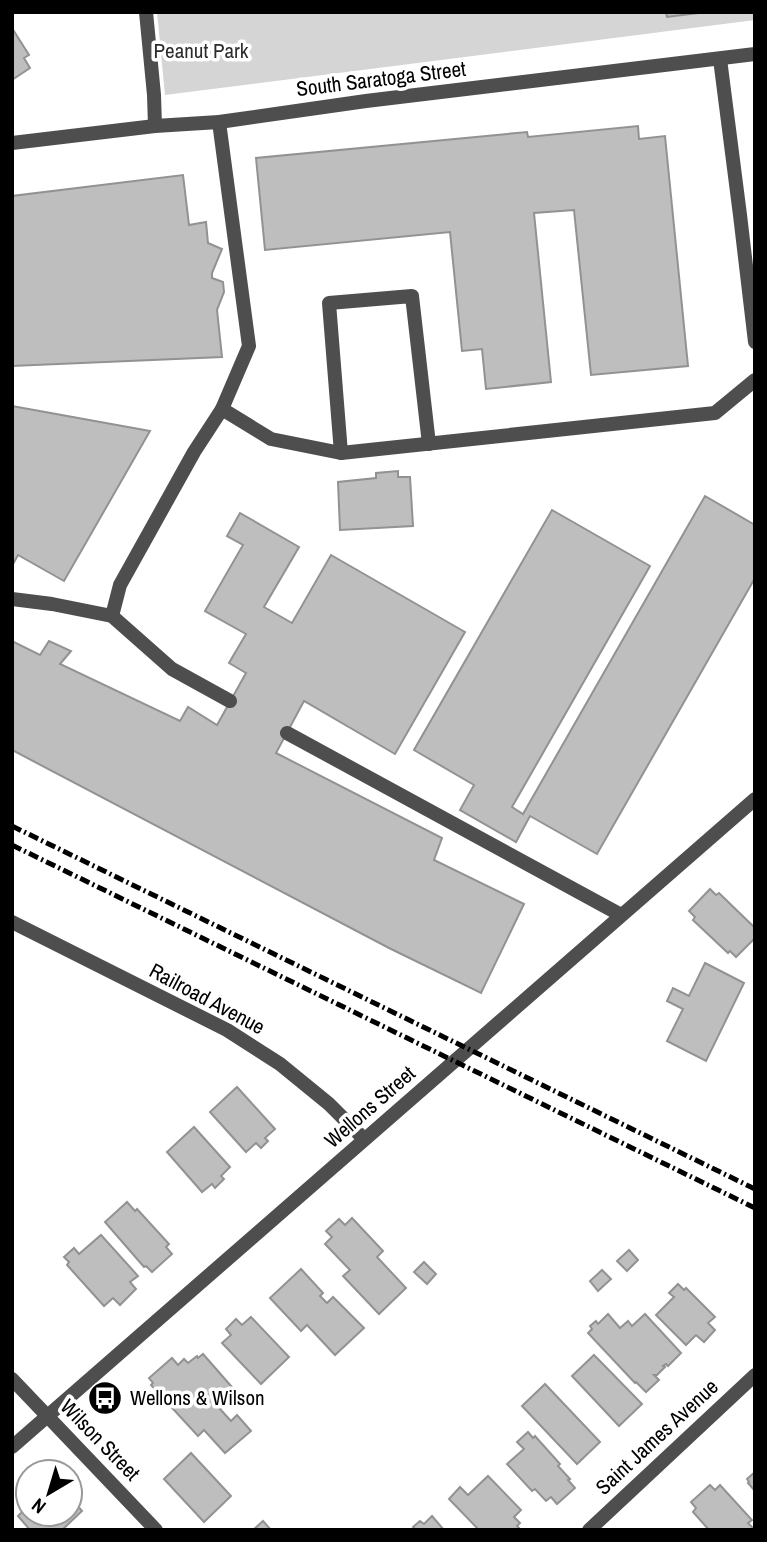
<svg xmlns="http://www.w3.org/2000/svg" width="767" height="1542" viewBox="0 0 767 1542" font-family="'Archivo Narrow',sans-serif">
<rect width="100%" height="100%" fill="#fff"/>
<polygon fill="#d5d5d5" points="157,12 755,12 755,20 165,95"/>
<g fill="#bebebe" stroke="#929292" stroke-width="2">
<polygon points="666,12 707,12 667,17"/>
<polygon points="12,28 29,55 24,58 30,68 12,80"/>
<polygon points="638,126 639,139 665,136 688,366 591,375 574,210 534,213 551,382 486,389 482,349 462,351 450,232 265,250 256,158 527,132 528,137"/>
<polygon points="183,175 189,225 206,222 208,243 222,249 212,273 212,278 223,282 224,292 217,310 222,357 12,366 12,196"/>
<polygon points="12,406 150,431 64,581 18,555 12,566"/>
<polygon points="398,471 398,477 410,477 413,526 340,530 338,482 376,478 376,473"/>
<polygon points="705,496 755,525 755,578 597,854 530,816 516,842 460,810 474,785 414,750 552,510 650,566 512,807 523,814"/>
<polygon points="240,513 299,547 264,607 292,623 331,555 465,632 395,754 304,701 276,753 442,838 434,860 524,904 481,993 389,948 12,750 12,641 40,655 49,641 71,651 60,664 180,721 188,707 217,725 246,673 229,663 246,634 205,611 243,545 227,536"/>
<polygon points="710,889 716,895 719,893 755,928 755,938 736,957 730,951 728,953 693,920 695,917 689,911"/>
<polygon points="705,963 744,983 706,1061 667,1041 683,1009 667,1001 673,988 689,996"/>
<polygon points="237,1087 275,1129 265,1138 268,1141 261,1148 256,1143 246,1152 210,1112"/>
<polygon points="194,1127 230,1167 221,1176 224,1179 215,1188 212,1184 202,1192 167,1152"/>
<polygon points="127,1202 135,1211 137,1209 169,1244 166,1247 172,1254 152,1272 146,1266 144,1267 105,1222"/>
<polygon points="352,1218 383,1251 377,1257 406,1288 379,1314 343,1276 350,1270 325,1244 332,1237 326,1231 339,1219 345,1225"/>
<polygon points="101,1235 138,1276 130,1282 136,1289 120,1305 113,1298 104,1306 67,1265 69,1262 64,1257 74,1248 79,1254"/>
<polygon points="629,1250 638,1260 627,1271 617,1261"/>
<polygon points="424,1262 436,1274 427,1284 414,1272"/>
<polygon points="301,1269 323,1293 320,1296 327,1303 333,1297 364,1328 335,1355 307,1325 301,1331 270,1298"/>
<polygon points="602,1270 611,1279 598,1291 590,1281"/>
<polygon points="678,1284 684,1290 686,1288 715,1317 708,1323 715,1330 704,1342 696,1335 686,1345 656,1315 674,1297 669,1293"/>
<polygon points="608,1314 620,1328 628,1321 632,1326 645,1314 681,1353 668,1366 666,1364 663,1366 665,1367 657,1375 654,1375 659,1380 646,1392 636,1382 635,1383 588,1333 592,1329 590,1326 596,1321 598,1324"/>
<polygon points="251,1317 289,1357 261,1384 222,1343 231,1335 226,1329 236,1319 242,1325"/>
<polygon points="203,1354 238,1394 220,1409 231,1421 237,1415 251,1431 225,1453 204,1430 198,1436 151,1385 153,1383 149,1378 172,1358 178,1365 184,1359 188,1363 197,1356 198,1358"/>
<polygon points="594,1355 642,1404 619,1426 572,1376"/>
<polygon points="545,1384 600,1442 577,1464 522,1406"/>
<polygon points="528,1432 533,1438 535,1436 560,1464 558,1466 570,1479 568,1480 575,1488 557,1504 551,1497 546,1501 535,1489 532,1491 507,1464 524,1449 517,1442"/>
<polygon points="191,1453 231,1496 204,1522 164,1479"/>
<polygon points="755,1472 755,1491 748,1483 749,1482 747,1479"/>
<polygon points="488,1476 521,1510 514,1517 520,1523 517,1526 521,1530 479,1530 449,1499 460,1487 468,1495"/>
<polygon points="710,1485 715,1490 720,1485 752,1520 748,1523 754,1529 709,1530 693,1512 696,1508 691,1502"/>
<polygon points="28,1496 28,1514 70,1514 70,1497 82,1511 62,1530 30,1530 18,1516 25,1509 19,1504"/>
<polygon points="432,1516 444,1530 416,1530 413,1527 420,1521 424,1524"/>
<polygon points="263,1521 271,1530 253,1530"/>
</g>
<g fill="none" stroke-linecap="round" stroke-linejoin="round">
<g stroke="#4e4e4e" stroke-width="14">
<polyline points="146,12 154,95 155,126"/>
<polyline points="720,59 740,215 755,342"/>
<polyline points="219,122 249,346 222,409 271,439 341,453 715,413 755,380"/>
<polyline points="341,453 329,303 412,296 429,444"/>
<polyline points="12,599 52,604 112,616 172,669 230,701"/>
<polyline points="112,616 120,585 194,452 222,409"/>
<polyline points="287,733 621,915"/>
<polyline points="12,922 227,1030 280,1064 329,1104 364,1139"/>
</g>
<g stroke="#4e4e4e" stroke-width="14">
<polyline points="12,143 155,126 219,122 366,101 755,54"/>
<polyline points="12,1379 156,1530"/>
<polyline points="12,1447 755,799"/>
<polyline points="589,1530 755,1375"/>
</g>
<g stroke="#000" stroke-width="5" stroke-dasharray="10 3.5 2 3.5" stroke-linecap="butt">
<polyline points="12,826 755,1189"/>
<polyline points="12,845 755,1208"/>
</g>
</g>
<defs>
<g id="bus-disc" transform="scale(1.75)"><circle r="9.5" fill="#000" stroke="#fff"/><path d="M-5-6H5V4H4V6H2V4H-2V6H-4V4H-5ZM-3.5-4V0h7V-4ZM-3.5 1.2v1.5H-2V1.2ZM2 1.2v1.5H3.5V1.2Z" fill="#fff"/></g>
</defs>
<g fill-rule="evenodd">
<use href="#bus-disc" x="105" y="1398"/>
</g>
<g text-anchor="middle" stroke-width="7" stroke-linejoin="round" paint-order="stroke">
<g font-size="21" fill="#2c2c2c" stroke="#fff">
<text x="201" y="58">Peanut Park</text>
</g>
<g font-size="21" fill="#000" stroke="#fff">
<text transform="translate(381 79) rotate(-7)" y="7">South Saratoga Street</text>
<text transform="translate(207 999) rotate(28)" y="7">Railroad Avenue</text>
<text transform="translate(370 1107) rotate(-41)" y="7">Wellons Street</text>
<text transform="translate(657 1437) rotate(-43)" y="7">Saint James Avenue</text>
<text transform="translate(100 1440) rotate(46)" y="7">Wilson Street</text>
</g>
<g font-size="21" fill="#000" stroke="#fff" text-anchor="start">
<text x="130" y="1405">Wellons &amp; Wilson</text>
</g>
</g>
<rect width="767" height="1542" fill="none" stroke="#000000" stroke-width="28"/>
<g transform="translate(49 1493) rotate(218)"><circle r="33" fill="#ffffff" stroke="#999999" stroke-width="2"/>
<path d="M0-5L12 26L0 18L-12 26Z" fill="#000000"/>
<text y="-10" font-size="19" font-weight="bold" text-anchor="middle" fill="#000000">N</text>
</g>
</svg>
